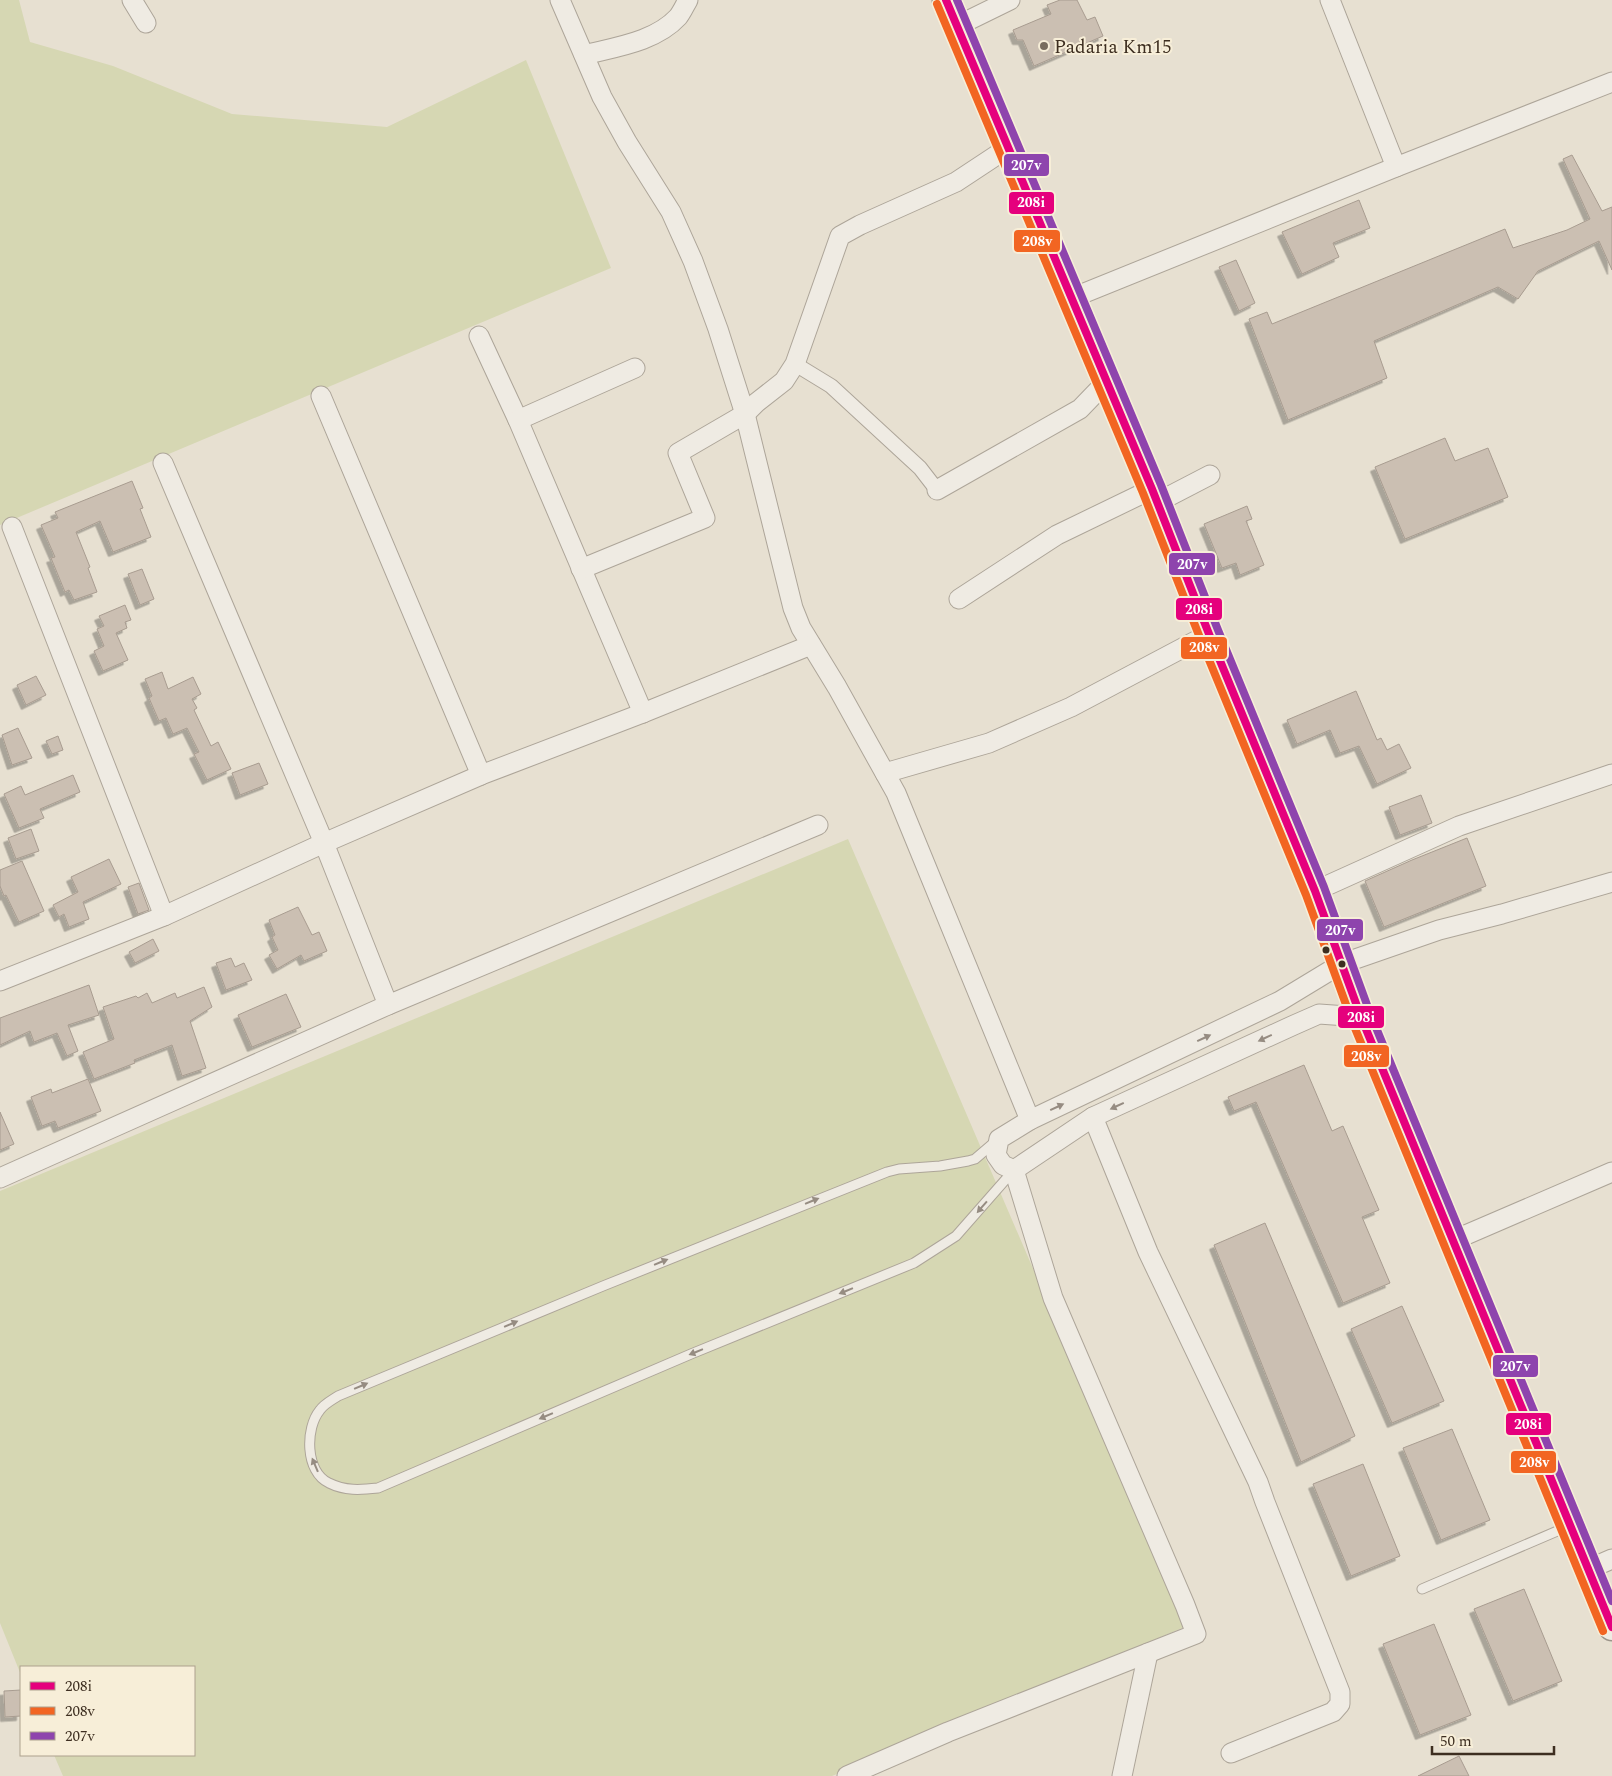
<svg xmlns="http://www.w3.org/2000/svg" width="1612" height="1776" viewBox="0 0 1612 1776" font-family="Spectral,serif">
<defs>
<filter id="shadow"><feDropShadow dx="-4.5" dy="4.5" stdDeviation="0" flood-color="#0004"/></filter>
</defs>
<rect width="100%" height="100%" fill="#e7e0d1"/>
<g fill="#d6d7b3">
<polygon points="0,0 19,0 30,42 113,66 232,114 387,127 526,60 611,268 0,525"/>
<polygon points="848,839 1187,1626 832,1776 63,1776 54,1755 194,1755 194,1667 21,1667 21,1675 0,1623 0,1191"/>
</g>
<g fill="#cbbfb2" stroke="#a89c90" filter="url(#shadow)">
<polygon points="1060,0 1077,0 1087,20 1095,17 1103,36 1034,66 1023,40 1017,40 1013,30 1051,14 1047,5"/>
<polygon points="1572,155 1602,211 1612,207 1612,270 1599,241 1538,271 1518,299 1498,287 1374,341 1387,378 1288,420 1249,319 1267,312 1272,324 1505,229 1513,248 1567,230 1590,219 1563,159"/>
<polygon points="1359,200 1370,228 1333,243 1339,257 1302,274 1282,232"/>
<polygon points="1236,260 1255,303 1239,311 1219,267"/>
<polygon points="1445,438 1455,461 1488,448 1508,497 1405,539 1375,467"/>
<polygon points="132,481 143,508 140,509 151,537 113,552 100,521 76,532 90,567 88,568 97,592 74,600 69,590 65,592 51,558 55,557 41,525 58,518 55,512"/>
<polygon points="1247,506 1252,519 1246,521 1264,565 1240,575 1236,563 1222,568 1204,524"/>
<polygon points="142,569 154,599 140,605 128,574"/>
<polygon points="125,605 131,620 125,622 127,628 116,633 128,660 103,671 94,651 104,646 97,629 104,626 99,616"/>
<polygon points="162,672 168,689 193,677 201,694 192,699 197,708 194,710 211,746 218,742 231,769 207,780 194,754 199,752 187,728 173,734 166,718 159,721 149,698 152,696 145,679"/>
<polygon points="36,676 46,695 26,705 17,685"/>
<polygon points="1356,691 1377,740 1381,738 1387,750 1399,744 1411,768 1377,784 1359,746 1340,753 1330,730 1297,744 1287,720"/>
<polygon points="18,728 32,758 12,765 2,735"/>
<polygon points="58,736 63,750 52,754 46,741"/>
<polygon points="259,763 268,784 240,795 232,773"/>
<polygon points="73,775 80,792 40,809 44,818 19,828 4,794 21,786 25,795"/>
<polygon points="1421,795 1432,823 1400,835 1389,807"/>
<polygon points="31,829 39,851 16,859 8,838"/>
<polygon points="1467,838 1486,886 1384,927 1365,881 1412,860"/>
<polygon points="109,859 121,884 83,902 89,919 69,927 64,914 59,917 53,905 78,892 71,877"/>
<polygon points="22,861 44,911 19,922 6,895 4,896 0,886 0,870"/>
<polygon points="139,883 149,910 138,914 128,887"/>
<polygon points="298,907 312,935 319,932 327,951 304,961 301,955 277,969 269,955 278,950 272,937 275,935 269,920"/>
<polygon points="153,939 159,951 135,963 129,952"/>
<polygon points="231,958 235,967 244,963 252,980 226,990 216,963"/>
<polygon points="89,985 99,1015 68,1025 78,1051 67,1056 57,1033 34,1042 30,1031 0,1045 0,1018"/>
<polygon points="204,987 212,1007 190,1021 206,1068 182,1076 172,1045 134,1060 135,1063 94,1079 83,1052 114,1039 103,1007 136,996 138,998 147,993 152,1003 175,993 177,998"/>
<polygon points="286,994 301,1027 252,1047 238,1015"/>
<polygon points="1304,1065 1332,1131 1343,1126 1379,1210 1362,1217 1390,1283 1343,1303 1256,1102 1234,1111 1228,1097"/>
<polygon points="88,1079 101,1111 58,1128 55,1121 42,1126 31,1097 51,1089 52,1093"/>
<polygon points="0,1112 14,1144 0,1150"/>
<polygon points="1265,1223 1355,1436 1301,1462 1214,1245"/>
<polygon points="1402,1306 1444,1401 1392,1423 1351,1329"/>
<polygon points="1452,1429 1490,1520 1441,1540 1403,1448"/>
<polygon points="1363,1464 1400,1556 1351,1576 1313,1484"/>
<polygon points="1524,1589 1562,1681 1513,1701 1474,1609"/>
<polygon points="1434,1624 1471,1715 1420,1735 1383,1644"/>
<polygon points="21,1690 21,1716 5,1717 4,1691"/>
<polygon points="1459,1756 1469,1776 1418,1776"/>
</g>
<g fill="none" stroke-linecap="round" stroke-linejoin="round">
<g stroke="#ada599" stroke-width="11">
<g id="service">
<path d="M996,1141L975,1159L968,1161L940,1166L899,1169L887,1172L603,1286L338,1396C332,1400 324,1404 320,1410C305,1428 305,1472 329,1483C345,1491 360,1490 378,1488L691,1354L914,1263L956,1236L1014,1170"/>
<polyline points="1422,1589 1569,1526"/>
</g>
</g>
<g stroke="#ada599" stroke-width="16">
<polyline id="pedestrian" points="795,364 831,386 920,468 937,490"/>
</g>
<g stroke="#ada599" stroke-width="21">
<g id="minor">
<polyline points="132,0 146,23"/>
<polyline points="560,0 602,97 627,142 671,212 693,261 718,329 745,414 793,608 801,628 837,687 896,793 1030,1120"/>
<polyline points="1330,0 1396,167"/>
<polyline points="957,26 1010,0"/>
<path d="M584,55C615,47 655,42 678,17C682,12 685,5 688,0"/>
<polyline points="1072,298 1396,167 1612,82"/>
<polyline points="479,336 518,420 643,713"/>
<polyline points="321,396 481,775"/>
<polyline points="518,420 635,368"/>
<polyline points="163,463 324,843 388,1005"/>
<polyline points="937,490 1080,409 1107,381"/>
<polyline points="1158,502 1210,475"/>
<polyline points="12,527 164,916"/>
<polyline points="581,569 705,518 678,453 745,414 756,403 784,381 795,364 840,236 860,225 956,182 1009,147"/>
<polyline points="959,599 1057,535 1152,489"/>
<polyline points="885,773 989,743 1071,707 1209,634"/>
<polyline points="1315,891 1459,826 1612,774"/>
<polyline points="0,981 164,916 324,843 481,775 643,713 811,645"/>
<polyline points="1093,1117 1148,1252 1258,1482 1265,1502 1340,1692 1340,1704 1333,1712 1231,1753"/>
<polyline points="1014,1170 1093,1117 1294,1025 1319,1014 1361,1017"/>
<polyline points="0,1178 388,1005 818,825"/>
<polyline points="1454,1240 1612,1172"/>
<polyline points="1589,1569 1612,1559"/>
<polyline points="847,1776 948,1732 1196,1634 1185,1605 1053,1298 1014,1170 1003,1165 996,1155 999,1139 1030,1120 1280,1001 1341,964 1439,930 1502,914 1612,882"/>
<polyline points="1122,1776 1148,1653"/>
</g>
</g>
<g stroke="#9c958a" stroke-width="29">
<polyline id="secondary" points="946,0 1152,489 1209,634 1315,891 1361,1017 1612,1627"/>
</g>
<use href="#service" stroke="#efebe3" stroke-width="9"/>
<use href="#pedestrian" stroke="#efebe3" stroke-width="14"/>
<use href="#minor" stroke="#efebe3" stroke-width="19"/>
<use href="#secondary" stroke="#efebe3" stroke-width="26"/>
<g stroke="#f7eed8" stroke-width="11">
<polyline id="bus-1" points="946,0 1152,489 1209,634 1315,891 1361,1017 1612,1627"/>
</g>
<g stroke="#f7eed8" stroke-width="11">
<polyline id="bus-2" points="937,4 1143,493 1200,638 1306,895 1352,1021 1603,1631"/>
</g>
<g stroke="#f7eed8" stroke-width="11">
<polyline id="bus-3" points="957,0 1161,485 1218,630 1324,887 1370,1013 1612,1601"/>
</g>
<use href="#bus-1" stroke="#e5007d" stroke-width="8"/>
<use href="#bus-2" stroke="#f26522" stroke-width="8"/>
<use href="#bus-3" stroke="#8e44ad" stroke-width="8"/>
</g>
<defs><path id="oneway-solid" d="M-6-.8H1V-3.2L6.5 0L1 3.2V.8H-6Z" transform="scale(1.25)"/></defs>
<g fill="#968c82">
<use href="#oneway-solid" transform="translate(1204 1038) rotate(-25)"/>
<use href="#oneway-solid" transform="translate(1265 1038) rotate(155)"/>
<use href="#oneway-solid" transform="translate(1117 1106) rotate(155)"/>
<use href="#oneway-solid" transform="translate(1057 1107) rotate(-25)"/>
<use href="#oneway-solid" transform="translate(812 1201) rotate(-22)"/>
<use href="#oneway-solid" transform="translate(982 1207) rotate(131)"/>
<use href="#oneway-solid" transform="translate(661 1262) rotate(-22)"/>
<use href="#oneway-solid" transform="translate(846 1291) rotate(158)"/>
<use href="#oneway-solid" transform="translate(511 1324) rotate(-23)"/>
<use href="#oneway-solid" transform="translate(696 1352) rotate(158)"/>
<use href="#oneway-solid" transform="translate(361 1386) rotate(-23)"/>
<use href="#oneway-solid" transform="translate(546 1416) rotate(157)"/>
<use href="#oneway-solid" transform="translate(315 1465) rotate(-113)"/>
</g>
<circle fill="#786c5e" stroke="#f7eed8" stroke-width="2" cx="1044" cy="46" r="5"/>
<g fill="#3d2e20" stroke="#f7eed8" stroke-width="2">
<circle cx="1326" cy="950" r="4.5"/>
<circle cx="1342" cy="964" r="4.5"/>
</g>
<g text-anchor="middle" stroke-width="4" stroke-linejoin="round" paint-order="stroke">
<g font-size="19" fill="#3d2e20" stroke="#f7eed8" text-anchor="start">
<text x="1054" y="53">Padaria Km15</text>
</g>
</g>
<g stroke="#f7eed8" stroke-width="2">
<rect x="1003" y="153" width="47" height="24" rx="5" fill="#8e44ad"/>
<rect x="1008" y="191" width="47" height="24" rx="5" fill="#e5007d"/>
<rect x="1013" y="229" width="48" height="24" rx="5" fill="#f26522"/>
<rect x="1168" y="552" width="48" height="24" rx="5" fill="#8e44ad"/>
<rect x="1175" y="597" width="48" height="24" rx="5" fill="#e5007d"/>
<rect x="1180" y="636" width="48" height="24" rx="5" fill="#f26522"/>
<rect x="1316" y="918" width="48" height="24" rx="5" fill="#8e44ad"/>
<rect x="1337" y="1005" width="48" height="24" rx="5" fill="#e5007d"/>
<rect x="1343" y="1044" width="47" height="24" rx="5" fill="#f26522"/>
<rect x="1492" y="1354" width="47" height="24" rx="5" fill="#8e44ad"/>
<rect x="1505" y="1412" width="47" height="24" rx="5" fill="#e5007d"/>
<rect x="1510" y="1450" width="47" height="24" rx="5" fill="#f26522"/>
</g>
<g font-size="14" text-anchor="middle" font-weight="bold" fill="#fff">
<text x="1026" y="170">207v</text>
<text x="1031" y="207">208i</text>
<text x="1037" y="246">208v</text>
<text x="1192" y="569">207v</text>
<text x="1199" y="614">208i</text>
<text x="1204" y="652">208v</text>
<text x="1340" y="935">207v</text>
<text x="1361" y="1022">208i</text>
<text x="1366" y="1061">208v</text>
<text x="1515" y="1371">207v</text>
<text x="1528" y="1429">208i</text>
<text x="1534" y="1467">208v</text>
</g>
<rect x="20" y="1666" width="175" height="90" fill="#f7eed8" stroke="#ada18e"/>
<rect x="30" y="1682" width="25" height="8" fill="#e5007d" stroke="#ada18e"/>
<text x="65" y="1691" font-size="15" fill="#3d2e20">208i</text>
<rect x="30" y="1707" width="25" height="8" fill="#f26522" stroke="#ada18e"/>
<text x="65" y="1716" font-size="15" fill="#3d2e20">208v</text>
<rect x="30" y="1732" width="25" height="8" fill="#8e44ad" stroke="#ada18e"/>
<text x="65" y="1741" font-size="15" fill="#3d2e20">207v</text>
<path d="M1432 1746v8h122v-8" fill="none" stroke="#3d2e20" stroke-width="2.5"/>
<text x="1440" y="1746" font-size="15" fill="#3d2e20" stroke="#f7eed8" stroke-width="4" paint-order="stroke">50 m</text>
</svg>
